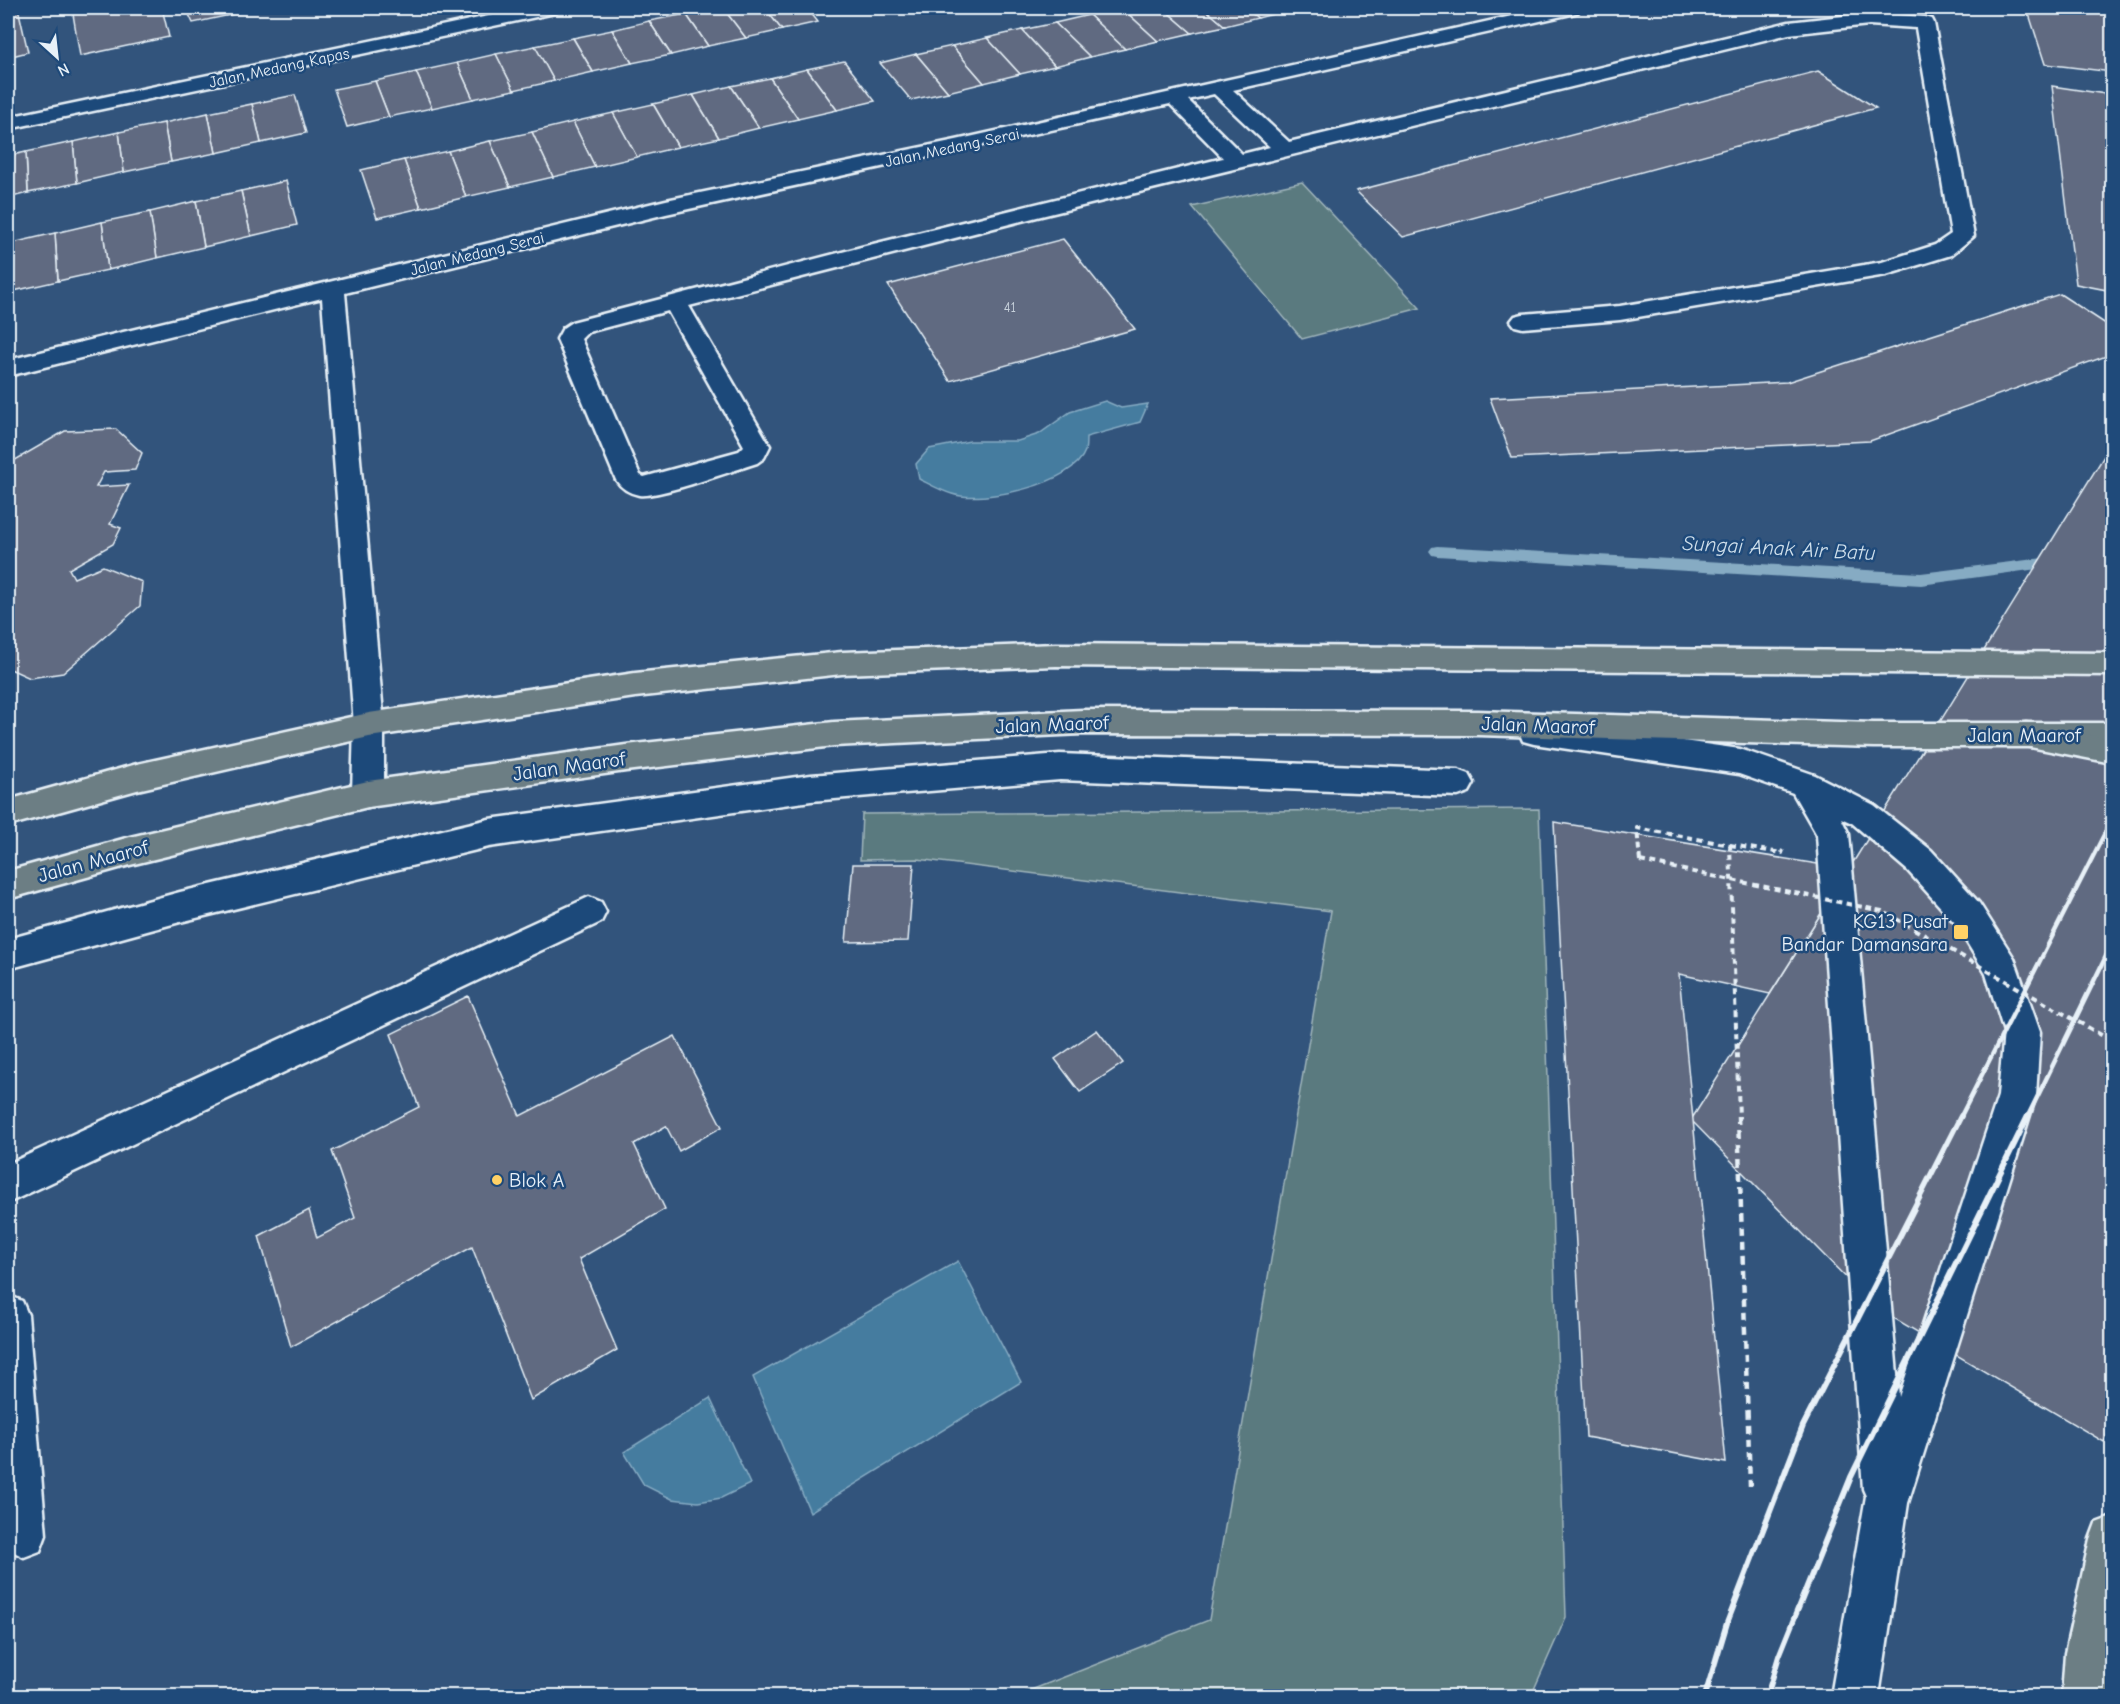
<svg xmlns="http://www.w3.org/2000/svg" width="2120" height="1704" viewBox="0 0 2120 1704" font-family="'Comic Neue',sans-serif">
<rect width="100%" height="100%" fill="#32547c"/>
<filter id="ink" filterUnits="userSpaceOnUse"><feTurbulence type="fractalNoise" baseFrequency=".0167" numOctaves="2"/><feDisplacementMap in="SourceGraphic" scale="12" xChannelSelector="R" yChannelSelector="G"/><feConvolveMatrix kernelMatrix="1 2 1 2 8 2 1 2 1" color-interpolation-filters="sRGB"/></filter>
<g filter="url(#ink)">
<g fill="#5a7a7f" stroke="#a1b6bc" stroke-width="1.5">
<polygon points="1302,182 1420,308 1302,339 1192,207"/>
<polygon points="1539,809 1566,1617 1531,1696 1016,1696 1209,1620 1331,911 917,859 860,860 862,814"/>
</g>
<g fill="#447c9f" stroke="#86abc3" stroke-width="1.5">
<path d="M1105,401L1121,408L1148,404L1140,422L1086,437C1086,441 1086,447 1085,451C1074,484 982,504 952,494C941,491 929,484 919,479L916,464L929,449L970,441H1018L1039,434L1070,412Z"/>
<polygon points="958,1261 1021,1382 810,1512 753,1377"/>
<polygon points="710,1398 750,1484 721,1498 698,1502 672,1499 644,1485 624,1452"/>
</g>
<g fill="none" stroke-linecap="round" stroke-linejoin="round">
<polygon fill="#86abc3" fill-rule="evenodd" points="1437,546 1921,573 2060,556 2065,557 2068,561 2065,565 2060,566 1921,585 1437,556 1432,555 1429,551 1432,547"/>
</g>
<g fill="#606b81" stroke="#e8f1f8" stroke-width="1.5">
<polygon points="18,8 28,52 8,57 8,11"/>
<polygon points="72,8 162,8 169,37 80,56"/>
<polygon points="186,8 263,8 193,23"/>
<polygon points="714,8 723,8 746,38 708,46 686,14"/>
<polygon points="723,8 765,8 782,30 746,38"/>
<polygon points="765,8 807,8 818,22 782,30"/>
<polygon points="1122,8 1158,41 1125,49 1089,15"/>
<polygon points="1122,8 1163,8 1192,33 1158,41"/>
<polygon points="1163,8 1204,8 1225,26 1192,33"/>
<polygon points="1204,8 1245,8 1258,18 1225,26"/>
<polygon points="1245,8 1286,8 1289,10 1258,18"/>
<polygon points="2027,8 2109,8 2112,17 2112,72 2045,64"/>
<polygon points="686,14 708,46 671,55 649,21"/>
<polygon points="1089,15 1125,49 1090,57 1055,23"/>
<polygon points="649,21 671,55 632,63 612,30"/>
<polygon points="1055,23 1090,57 1055,66 1022,30"/>
<polygon points="612,30 632,63 593,72 573,38"/>
<polygon points="1022,30 1055,66 1020,74 987,38"/>
<polygon points="573,38 593,72 554,81 535,46"/>
<polygon points="987,38 1020,74 984,83 952,46"/>
<polygon points="535,46 554,81 514,90 496,54"/>
<polygon points="952,46 984,83 948,92 916,54"/>
<polygon points="496,54 514,90 473,99 457,63"/>
<polygon points="916,54 948,92 911,100 880,63"/>
<polygon points="844,61 875,101 837,110 807,69"/>
<polygon points="457,63 473,99 432,108 416,72"/>
<polygon points="807,69 837,110 798,119 770,78"/>
<polygon points="1818,71 1876,108 1403,237 1356,191"/>
<polygon points="416,72 432,108 389,117 375,81"/>
<polygon points="770,78 798,119 759,128 731,86"/>
<polygon points="375,81 389,117 347,127 334,89"/>
<polygon points="731,86 759,128 719,138 693,95"/>
<polygon points="2052,86 2112,95 2112,291 2076,284"/>
<polygon points="295,95 306,133 261,143 252,104"/>
<polygon points="693,95 719,138 678,147 653,104"/>
<polygon points="252,104 261,143 216,153 208,113"/>
<polygon points="653,104 678,147 637,157 613,113"/>
<polygon points="208,113 216,153 171,162 164,123"/>
<polygon points="613,113 637,157 595,167 573,122"/>
<polygon points="573,122 595,167 553,177 532,132"/>
<polygon points="164,123 171,162 124,172 119,132"/>
<polygon points="119,132 124,172 77,183 73,142"/>
<polygon points="532,132 553,177 510,187 490,141"/>
<polygon points="490,141 510,187 466,197 448,151"/>
<polygon points="73,142 77,183 28,193 26,152"/>
<polygon points="448,151 466,197 421,208 404,160"/>
<polygon points="26,152 28,193 8,198 8,156"/>
<polygon points="404,160 421,208 377,218 361,170"/>
<polygon points="286,181 297,225 251,236 241,191"/>
<polygon points="241,191 251,236 204,247 196,201"/>
<polygon points="196,201 204,247 157,258 150,212"/>
<polygon points="150,212 157,258 108,270 102,222"/>
<polygon points="102,222 108,270 58,281 55,233"/>
<polygon points="55,233 58,281 9,292 8,244"/>
<polygon points="1063,239 1135,329 950,381 888,285"/>
<polygon points="2060,294 2112,328 2112,354 1870,441 1512,458 1490,398 1787,382"/>
<polygon points="116,429 142,453 135,470 104,472 96,487 129,485 110,524 121,528 113,544 69,569 74,578 103,566 142,582 140,606 63,673 30,678 8,668 8,469 10,463 65,431"/>
<polygon points="2109,448 2112,450 2112,1423 2104,1442 1875,1307 1691,1120 1849,869"/>
<polygon points="1554,822 1849,869 1770,994 1679,974 1726,1463 1586,1437"/>
<polygon points="853,864 914,864 908,941 846,942"/>
<polygon points="468,996 520,1116 675,1036 722,1127 679,1151 666,1126 634,1144 665,1209 579,1259 617,1350 531,1400 472,1247 291,1347 259,1236 309,1210 317,1238 355,1218 332,1151 419,1107 391,1034"/>
<polygon points="1097,1030 1123,1063 1080,1092 1055,1059"/>
</g>
<g fill="none" stroke-linecap="round" stroke-linejoin="round">
<g stroke="#e8f1f8" stroke-width="5">
<g id="minor">
<polygon points="527,8 559,8 557,12 550,14 8,129 8,117"/>
<path d="M1548,8H1580L1578,12L1571,14L1233,90L1289,142L1789,22L1869,13L1925,17L1932,19L1934,23L1974,236L1951,255L1886,275L1620,320L1523,328L1515,326L1511,321L1515,316L1523,314L1620,306L1882,262L1935,245L1951,234L1916,28L1869,25L1789,34L1037,217L689,306L770,446L764,458L757,463C734,470 658,498 639,495C629,493 621,488 616,480L557,339L563,328L572,322L873,244L1223,158L1170,104L666,214L345,293L384,725V794L379,803L368,807L357,803L352,794L354,725L322,298L8,376V360L666,200L956,140ZM1214,94L1270,147L1242,154L1188,100ZM668,311L744,446L739,451L644,477L640,475L581,339L588,332Z"/>
<path d="M1534,720L1740,749L1815,775L1874,805L1931,850L1979,903L2014,958L2040,1032L2036,1096L1908,1503L1879,1696H1831L1866,1496L1863,1489L1817,835L1793,793L1739,774L1534,744L1523,741L1519,732L1523,723ZM1841,818L1852,823L1907,870L1955,923L1986,974L2004,1032L1998,1096L1899,1397L1849,834Z"/>
<polygon points="1060,754 1458,770 1469,774 1474,783 1469,792 1458,796 1060,780 811,801 489,847 180,922 8,969 8,939 180,892 489,819 811,775"/>
<polygon points="589,897 601,902 606,912 601,922 8,1203 8,1164"/>
<polygon points="8,1295 22,1301 28,1315 46,1535 40,1551 24,1557 8,1549"/>
</g>
</g>
<g stroke="#e8f1f8" stroke-width="5">
<g id="major">
<polygon points="1056,644 2112,653 2112,675 1056,666 842,674 635,697 369,737 137,790 8,826 8,800 137,764 369,713 635,673 842,652"/>
<polygon points="1083,710 1478,711 1874,723 2112,723 2112,747 1874,747 1478,735 1083,734 834,746 626,771 368,807 130,865 8,899 8,871 130,837 368,781 626,745 834,722"/>
</g>
</g>
<g stroke="#e8f1f8" stroke-width="5">
<g id="highway">
<polygon points="2026,723 2112,739 2112,763 2015,744 2011,735 2015,726"/>
<polygon points="2112,1517 2112,1647 2110,1696 2062,1696 2065,1653 2090,1539 2096,1523"/>
</g>
</g>
<g stroke="#e8f1f8" stroke-width="4" stroke-dasharray="6 4.5" stroke-linecap="butt">
<polyline points="1730,845 1782,853 1783,850"/>
<polyline points="1640,861 1637,828 1730,845 1739,1118"/>
</g>
<polyline stroke="#e8f1f8" stroke-width="4.5" stroke-dasharray="8 6" stroke-linecap="butt" points="1738,1116 1750,1486"/>
<use href="#minor" fill="#1f4a7a" fill-rule="evenodd"/>
<use href="#major" fill="#6c7e84" fill-rule="evenodd"/>
<use href="#highway" fill="#6c7e84" fill-rule="evenodd"/>
<g stroke="#e8f1f8" stroke-width="4.5">
<polyline points="1960,1118 2112,819"/>
<polyline points="2027,1118 2112,944"/>
</g>
<g stroke="#e8f1f8" stroke-width="6">
<polyline points="1705,1696 1727,1623 1803,1426 1961,1116"/>
<polyline points="1767,1696 1779,1656 1851,1477 2028,1116"/>
</g>
<polyline stroke="#e8f1f8" stroke-width="4" stroke-dasharray="6 4.5" stroke-linecap="butt" points="1640,861 1882,911 2112,1041"/>
</g>
</g>
<g fill="#ffd166" stroke="#1f4a7a" stroke-width="2">
<rect x="1953" y="924" width="16" height="16" rx="3"/>
<circle cx="497" cy="1180" r="6"/>
</g>
<g text-anchor="middle" stroke-width="5" stroke-linejoin="round" paint-order="stroke">
<g font-size="14" fill="#c6d0da">
<text x="1010" y="312">41</text>
</g>
<g font-size="16" fill="#e8f1f8" stroke="#1f4a7a">
<text transform="translate(279 67) rotate(-12)" y="6">Jalan Medang Kapas</text>
<text transform="translate(952 147) rotate(-12)" y="6">Jalan Medang Serai</text>
<text transform="translate(477 253) rotate(-14)" y="6">Jalan Medang Serai</text>
</g>
<g font-size="20" fill="#e8f1f8" stroke="#1f4a7a">
<text transform="translate(1052 724) rotate(-2)" y="7">Jalan Maarof</text>
<text transform="translate(1538 725) rotate(2)" y="7">Jalan Maarof</text>
<text x="2024" y="742">Jalan Maarof</text>
<text transform="translate(569 766) rotate(-8)" y="7">Jalan Maarof</text>
<text transform="translate(93 861) rotate(-15)" y="7">Jalan Maarof</text>
</g>
<g font-size="20" fill="#e8f1f8" stroke="#1f4a7a" text-anchor="end">
<text x="1948" y="928">KG13 Pusat<tspan x="1948" dy="23">Bandar Damansara</tspan></text>
<text x="509" y="1187" text-anchor="start">Blok A</text>
</g>
<g font-size="21" font-style="italic" fill="#cfdfeb" stroke="#1f4a7a">
<text transform="translate(1779 548) rotate(3)" y="7">Sungai Anak Air Batu</text>
</g>
</g>
<rect width="2120" height="1704" fill="none" stroke="#1f4a7a" stroke-width="30"/>
<rect x="15" y="15" width="2090" height="1674" fill="none" stroke="#e8f1f8" stroke-width="2" filter="url(#ink)"/>
<g transform="translate(57 57) rotate(153)" stroke="#1f4a7a" stroke-width="4.5" paint-order="stroke">
<path d="M0-4.5L10 22L0 15L-10 22Z" fill="#e8f1f8"/>
<text y="-9" font-size="16" font-weight="bold" text-anchor="middle" fill="#e8f1f8">N</text>
</g>
</svg>
